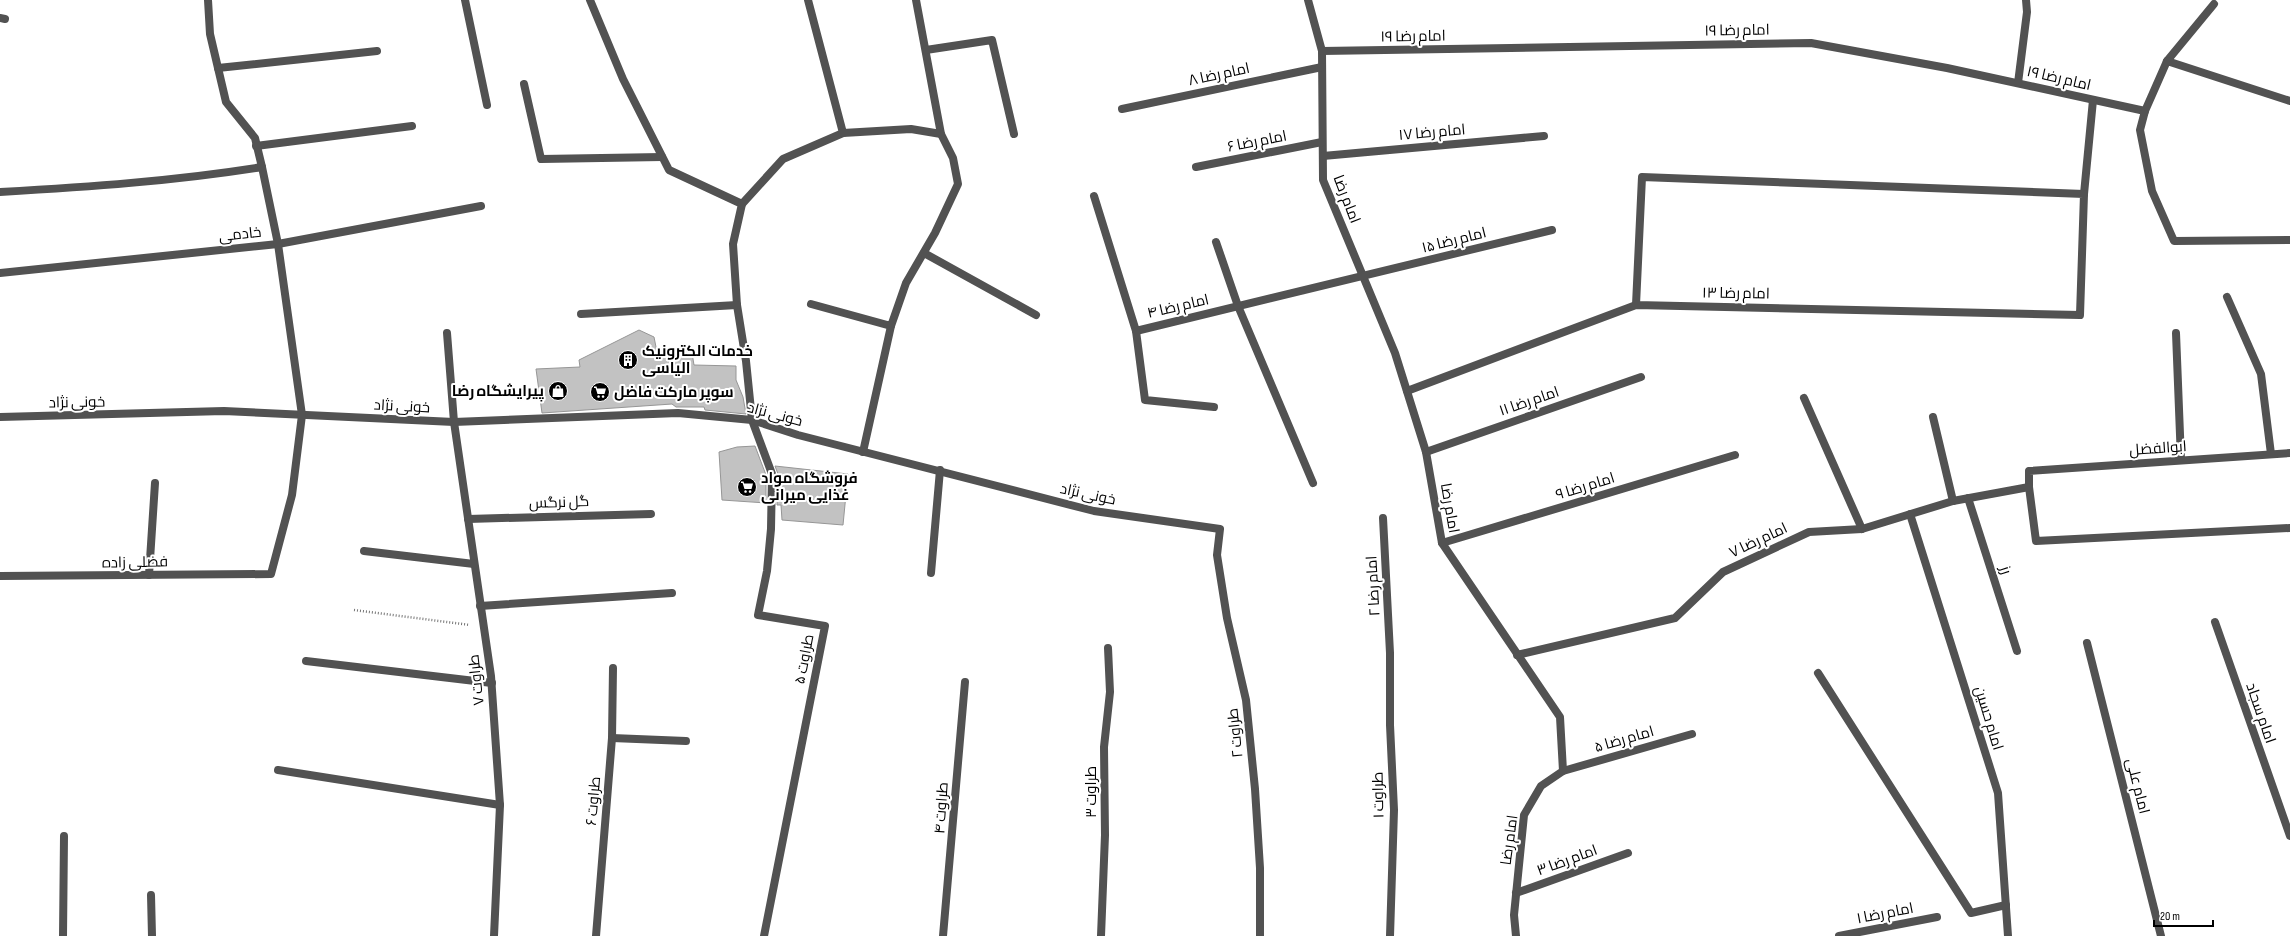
<svg xmlns="http://www.w3.org/2000/svg" width="2290" height="936" viewBox="0 0 2290 936" font-family="'Sofia Sans Condensed',Cairo,sans-serif">
<rect width="100%" height="100%" fill="#fff"/>
<g fill="#c2c2c2" stroke="#969696">
<polygon points="639,330 654,337 657,352 691,347 694,365 736,366 736,380 743,397 746,414 705,410 704,407 676,407 672,404 542,413 536,369 580,367 579,360"/>
<polygon points="755,446 766,475 766,503 722,500 719,452 737,447"/>
<polygon points="775,466 848,474 843,525 782,520 781,505 777,505 778,474"/>
</g>
<g fill="none" stroke-linecap="round" stroke-linejoin="round">
<polyline stroke="#747474" stroke-width="2.5" stroke-dasharray="1 2" stroke-linecap="butt" points="354,610 470,625"/>
<g stroke="#525252" stroke-width="8">
<polyline points="465,0 487,105"/>
<polyline points="590,0 623,79 669,170 742,204 733,244 737,305 746,361 752,420 772,474 771,529 767,571 758,615 825,626 764,936"/>
<polyline points="808,0 843,133"/>
<polyline points="916,0 941,134"/>
<polyline points="1308,0 1322,51 1323,180 1395,353 1426,452 1442,543 1560,717 1563,771 1541,786 1524,815 1514,915 1516,936"/>
<polyline points="0,18 5,19"/>
<polyline points="926,50 992,40 1014,134"/>
<polyline points="1322,51 1811,43 1947,68 2145,111"/>
<polyline points="2167,61 2214,4"/>
<polyline points="218,68 377,51"/>
<polyline points="2018,83 2027,12 2026,0"/>
<polyline points="524,84 541,159 662,157"/>
<polyline points="2290,101 2167,61 2145,111 2140,130 2152,191 2174,241 2290,240"/>
<polyline points="1122,109 1322,67"/>
<polyline points="256,146 412,126"/>
<polyline points="1323,156 1544,136"/>
<polyline points="1196,167 1322,142"/>
<path d="M0,192C87,187 175,181 262,167"/>
<polyline points="2084,194 2093,100"/>
<polyline points="1094,196 1136,331 1552,230"/>
<polyline points="742,204 783,159 843,133 911,129 941,134 953,158 958,184 935,233 906,283 891,326 811,304"/>
<polyline points="1216,242 1238,306 1313,483"/>
<polyline points="924,253 1036,315"/>
<polyline points="0,273 278,244 481,206"/>
<polyline points="2227,297 2261,374 2271,454"/>
<polyline points="581,314 737,305"/>
<polyline points="1136,331 1145,400 1214,407"/>
<polyline points="447,333 454,422 491,676 500,805 494,936"/>
<polyline points="2176,333 2181,460"/>
<polyline points="1407,391 1636,305 2080,315 2084,194 1642,177 1636,305"/>
<polyline points="1804,398 1862,529"/>
<polyline points="0,417 224,411 454,422 678,413 752,420 798,435 1094,511 1220,529 1217,555 1227,618 1246,700 1255,789 1260,868 1260,936"/>
<polyline points="1933,417 1953,501"/>
<polyline points="863,452 891,326"/>
<polyline points="1426,452 1641,377"/>
<polyline points="2290,453 2029,471 2029,487 2036,541 2290,528"/>
<polyline points="1968,498 2017,651"/>
<polyline points="1910,514 1998,793 2008,936"/>
<polyline points="1383,518 1390,653 1390,725 1394,810 1390,936"/>
<polyline points="468,519 651,514"/>
<polyline points="1442,543 1735,455"/>
<polyline points="364,551 474,564"/>
<polyline points="931,573 940,470"/>
<polyline points="149,575 155,483"/>
<polyline points="0,576 271,574 292,495 302,415 278,244 262,167 255,138 226,102 210,34 208,0"/>
<polyline points="480,606 672,593"/>
<polyline points="2215,622 2290,836"/>
<polyline points="2087,643 2161,936"/>
<polyline points="1517,655 1675,618 1723,572 1809,532 1862,529 1953,501 2029,487"/>
<polyline points="306,661 492,683"/>
<polyline points="1818,673 1971,913 2006,905"/>
<polyline points="612,738 686,741"/>
<polyline points="278,770 500,805"/>
<polyline points="1563,771 1692,734"/>
<polyline points="1516,893 1628,853"/>
<polyline points="151,895 152,936"/>
<polyline points="63,936 64,836"/>
<polyline points="596,936 612,738 613,668"/>
<polyline points="943,936 965,682"/>
<polyline points="1101,936 1105,835 1104,747 1110,692 1108,648"/>
<polyline points="1839,936 1937,917"/>
</g>
</g>
<defs>
<g id="building-disc" transform="scale(1)"><circle r="9.5" fill="#000" stroke="#fff"/><path d="M-4-6H4V6H1V3H-1V6H-4ZM-2.5-4.3h1.7v1.8h-1.7ZM.8-4.3h1.7v1.8H.8ZM-2.5-1h1.7V.8h-1.7ZM.8-1h1.7V.8H.8Z" fill="#fff"/></g>
<g id="shop-disc" transform="scale(1)"><circle r="9.5" fill="#000" stroke="#fff"/><path d="M-5-2.5h2.3a2.7 3.5 0 0 1 5.4 0H5L5.5 6h-11ZM-1.5-2.5h3a1.5 2.3 0 0 0-3 0Z" fill="#fff"/></g>
<g id="supermarket-disc" transform="scale(1)"><circle r="9.5" fill="#000" stroke="#fff"/><path d="M-6-5.5h2.5l.6 2H6L4.5 2H-2.5L-4.4-4H-6ZM-1.5 3.2a1.3 1.3 0 1 0 .1 0ZM3 3.2a1.3 1.3 0 1 0 .1 0Z" fill="#fff"/></g>
</defs>
<g fill-rule="evenodd">
<use href="#building-disc" x="628" y="360"/>
<use href="#shop-disc" x="558" y="391"/>
<use href="#supermarket-disc" x="600" y="392"/>
<use href="#supermarket-disc" x="747" y="487"/>
</g>
<g text-anchor="middle" stroke-width="4" stroke-linejoin="round" paint-order="stroke">
<g font-size="15" fill="#000" stroke="#fff">
<text transform="translate(1737 30) rotate(-1)" y="5">امام رضا ۱۹</text>
<text transform="translate(1413 36) rotate(-1)" y="5">امام رضا ۱۹</text>
<text transform="translate(1219 74) rotate(-12)" y="5">امام رضا ۸</text>
<text transform="translate(2059 78) rotate(13)" y="5">امام رضا ۱۹</text>
<text transform="translate(1432 132) rotate(-5)" y="5">امام رضا ۱۷</text>
<text transform="translate(1257 141) rotate(-11)" y="5">امام رضا ۶</text>
<text transform="translate(1347 199) rotate(69)" y="5">امام رضا</text>
<text transform="translate(240 234) rotate(-6)" y="5">خادمی</text>
<text transform="translate(1454 240) rotate(-14)" y="5">امام رضا ۱۵</text>
<text transform="translate(1736 293) rotate(1)" y="5">امام رضا ۱۳</text>
<text transform="translate(1178 306) rotate(-13)" y="5">امام رضا ۴</text>
<text transform="translate(1529 401) rotate(-19)" y="5">امام رضا ۱۱</text>
<text transform="translate(77 402) rotate(-1)" y="5">خونی نژاد</text>
<text transform="translate(402 406) rotate(3)" y="5">خونی نژاد</text>
<text transform="translate(775 414) rotate(15)" y="5">خونی نژاد</text>
<text transform="translate(2158 448) rotate(-4)" y="5">ابوالفضل</text>
<text transform="translate(1585 486) rotate(-17)" y="5">امام رضا ۹</text>
<text transform="translate(1088 494) rotate(12)" y="5">خونی نژاد</text>
<text transform="translate(559 502) rotate(-2)" y="5">گل نرگس</text>
<text transform="translate(1450 508) rotate(80)" y="5">امام رضا</text>
<text transform="translate(1758 540) rotate(-25)" y="5">امام رضا ۷</text>
<text transform="translate(135 562) rotate(-1)" y="5">فضلی زاده</text>
<text transform="translate(2006 570) rotate(72)" y="5">رز</text>
<text transform="translate(1373 586) rotate(-93)" y="5">امام رضا ۲</text>
<text transform="translate(804 659) rotate(-79)" y="5">طراوت ۵</text>
<text transform="translate(476 680) rotate(-96)" y="5">طراوت ۷</text>
<text transform="translate(2261 713) rotate(71)" y="5">امام سجاد</text>
<text transform="translate(1989 718) rotate(73)" y="5">امام حسین</text>
<text transform="translate(1235 733) rotate(-96)" y="5">طراوت ۲</text>
<text transform="translate(1624 739) rotate(-16)" y="5">امام رضا ۵</text>
<text transform="translate(2138 786) rotate(76)" y="5">امام علی</text>
<text transform="translate(1091 792) rotate(-90)" y="5">طراوت ۳</text>
<text transform="translate(1378 795) rotate(-91)" y="5">طراوت ۱</text>
<text transform="translate(593 801) rotate(-85)" y="5">طراوت ۶</text>
<text transform="translate(941 808) rotate(-86)" y="5">طراوت ۴</text>
<text transform="translate(1509 840) rotate(-82)" y="5">امام رضا</text>
<text transform="translate(1567 860) rotate(-20)" y="5">امام رضا ۳</text>
<text transform="translate(1885 913) rotate(-11)" y="5">امام رضا ۱</text>
</g>
<g font-size="15" font-weight="bold" fill="#000" stroke="#fff" text-anchor="start">
<text x="642" y="356">خدمات الکترونیک<tspan x="642" dy="17">الیاسی</tspan></text>
<text x="544" y="396" text-anchor="end">پیرایشگاه رضا</text>
<text x="614" y="397">سوپر مارکت فاضل</text>
<text x="761" y="483">فروشگاه مواد<tspan x="761" dy="17">غذایی میرانی</tspan></text>
</g>
</g>
<path d="M2154 920v6h59v-6" fill="none" stroke="#000000" stroke-width="2"/>
<text x="2160" y="920" font-size="12" fill="#000000" stroke="#ffffff" stroke-width="3" paint-order="stroke">20 m</text>
</svg>
